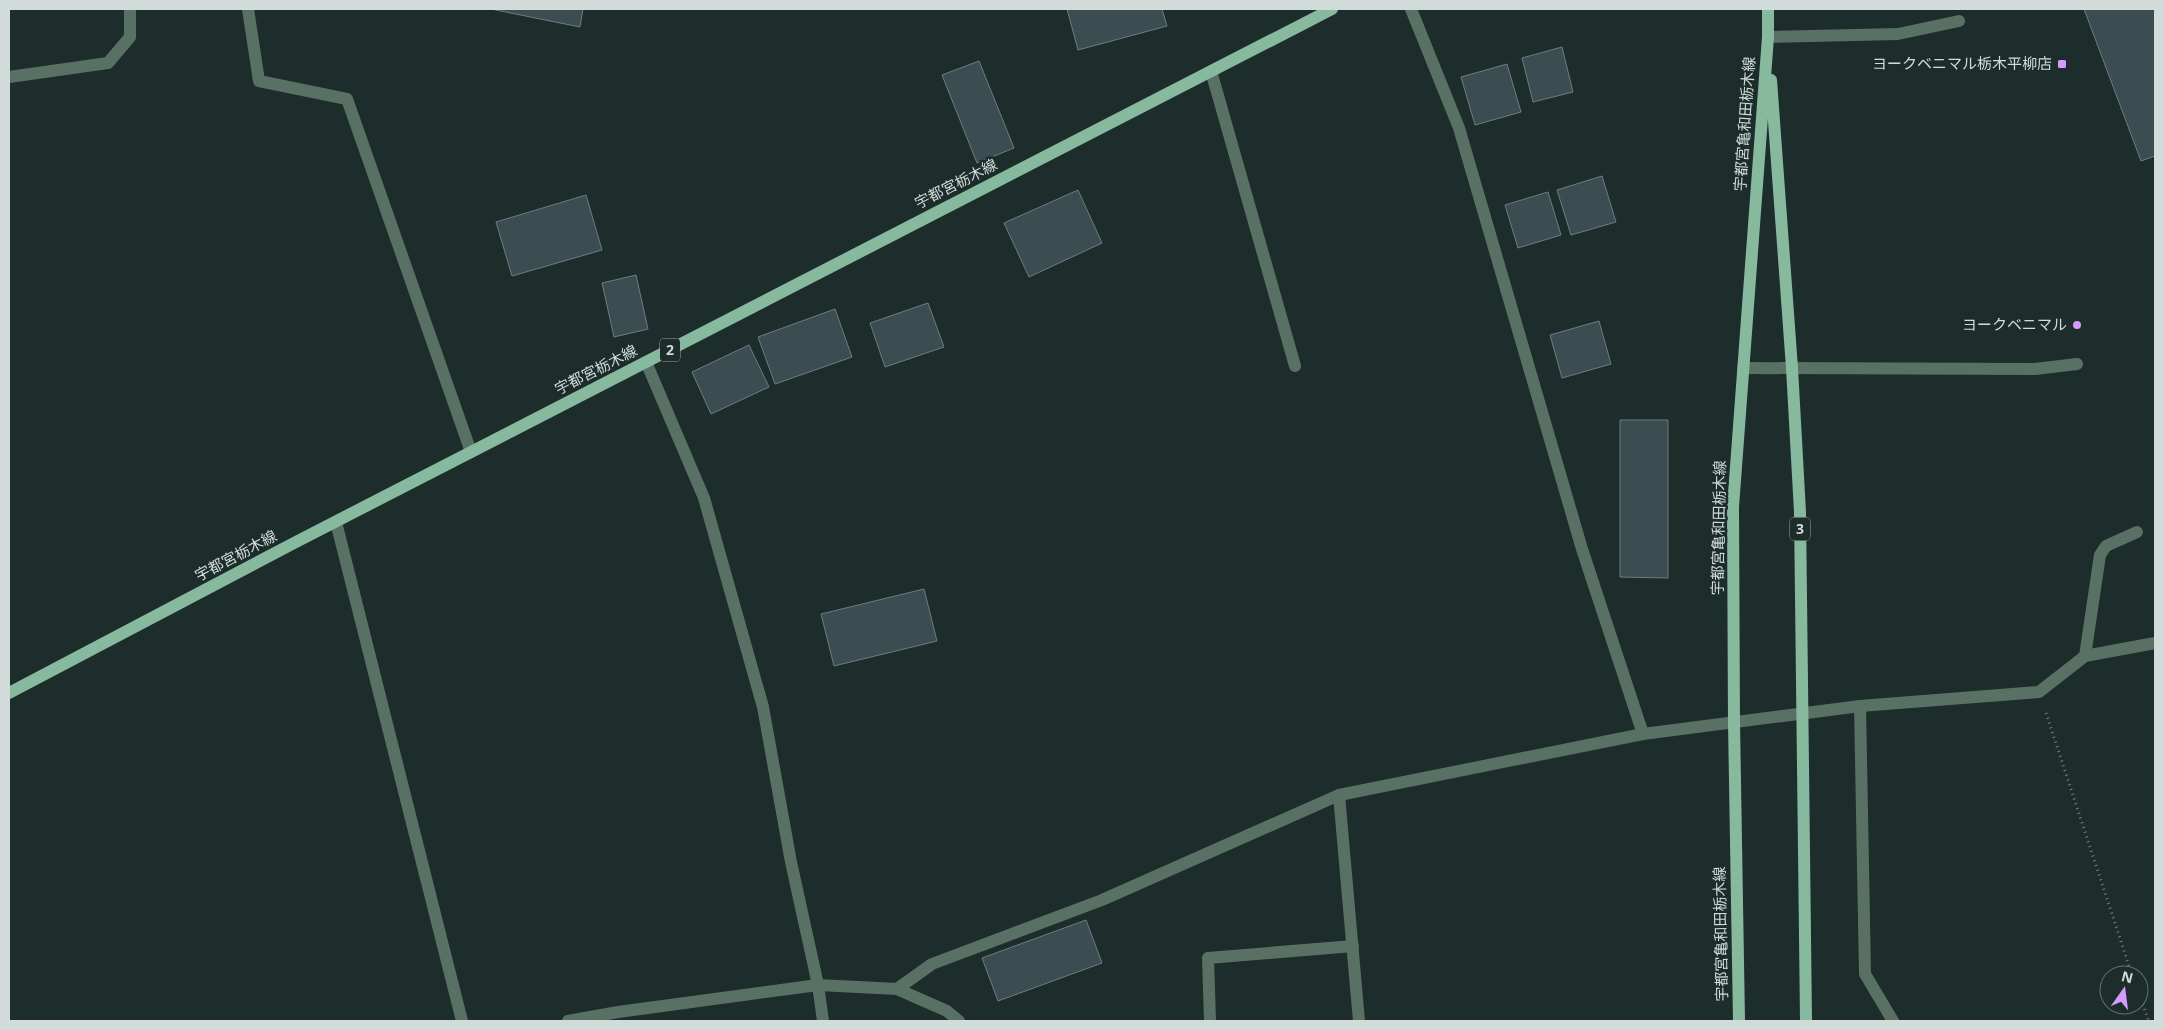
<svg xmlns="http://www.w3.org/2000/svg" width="2164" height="1030" viewBox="0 0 2164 1030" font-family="'Noto Sans','Noto Sans JP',sans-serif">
<rect width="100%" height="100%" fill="#1c2d2b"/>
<g fill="#3b4d50" stroke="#6c7e82">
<polygon points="491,9 583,9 580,27"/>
<polygon points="1067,9 1162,9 1167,26 1078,50"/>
<polygon points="2084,9 2155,9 2155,156 2141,161"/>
<polygon points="1562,47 1573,92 1533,102 1522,58"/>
<polygon points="979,61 1014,148 977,163 942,75"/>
<polygon points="1507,64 1521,112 1475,125 1461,77"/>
<polygon points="1602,176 1616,222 1571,235 1557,190"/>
<polygon points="1078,190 1102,243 1029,277 1004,223"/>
<polygon points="1548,192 1561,235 1518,248 1505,205"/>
<polygon points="586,195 602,250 512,276 496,222"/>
<polygon points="636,275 648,329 614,337 602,283"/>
<polygon points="928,303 944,347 885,367 870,323"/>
<polygon points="835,309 852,357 775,384 758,337"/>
<polygon points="1599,321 1611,364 1562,378 1550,335"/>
<polygon points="749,345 769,387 711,414 692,372"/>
<polygon points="1620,420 1668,420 1668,578 1620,577"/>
<polygon points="924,589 937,641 834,666 821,614"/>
<polygon points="1086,920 1102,963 998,1001 982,958"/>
</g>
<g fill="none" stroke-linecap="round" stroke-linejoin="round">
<g stroke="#707e7c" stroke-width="3" stroke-dasharray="1 4" stroke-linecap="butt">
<polyline points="2046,713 2132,975"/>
<polyline points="2139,995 2149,1021"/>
</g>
<g stroke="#597164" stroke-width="12">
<polyline points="248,9 259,81 347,99 471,452"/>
<polyline points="1411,9 1459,128 1582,549 1643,734"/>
<polyline points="1768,37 1898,34 1959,21"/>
<polyline points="1211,71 1295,366"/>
<polyline points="9,77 108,63 130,37 130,9"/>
<polyline points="646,362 704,498 763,707 791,862 818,985 823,1021"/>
<polyline points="1743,368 2035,369 2077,364"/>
<polyline points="336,522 462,1021"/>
<polyline points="2085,656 2100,555 2106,546 2137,532"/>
<polyline points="1860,706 1865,974 1893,1021"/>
<polyline points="1339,795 1359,1021"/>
<polyline points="897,989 932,964 1102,900 1339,795 1643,734 1860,706 2039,692 2085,656 2155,643"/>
<polyline points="568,1021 618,1012 818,985 897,989 947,1011 959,1021"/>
<polyline points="1210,1021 1208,958 1353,946"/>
</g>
<g stroke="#87b99f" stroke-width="12">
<polyline points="1771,80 1792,368 1800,512 1806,1021"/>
<polyline points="9,693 294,543 1332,9"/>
<polyline points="1739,1021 1734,722 1733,507 1768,37 1768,9"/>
</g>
</g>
<g fill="#d39cfc" stroke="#1c2d2b" stroke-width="2">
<rect x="2057" y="59" width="10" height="10" rx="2.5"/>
<circle cx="2077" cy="325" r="5"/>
</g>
<g text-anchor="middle" stroke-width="5" stroke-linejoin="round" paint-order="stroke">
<g fill="#1c2d2b" stroke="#9ba8a6" stroke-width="1">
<rect x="660" y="338.5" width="20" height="23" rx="4"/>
<rect x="1790" y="517.5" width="20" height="23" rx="4"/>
</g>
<g font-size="14" font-weight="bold" fill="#d1dcda">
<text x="670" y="355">2</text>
<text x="1800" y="534">3</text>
</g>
<g font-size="15" fill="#d1dcda" stroke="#1c2d2b" text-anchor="end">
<text x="2052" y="69">ヨークベニマル栃木平柳店</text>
<text x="2067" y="330">ヨークベニマル</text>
</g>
<g font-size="15" fill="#d1dcda" stroke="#1c2d2b">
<text transform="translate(1745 124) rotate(-86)" y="5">宇都宮亀和田栃木線</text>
<text transform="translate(956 184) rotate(-27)" y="5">宇都宮栃木線</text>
<text transform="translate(596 370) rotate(-27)" y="5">宇都宮栃木線</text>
<text transform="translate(1719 528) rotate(-89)" y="5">宇都宮亀和田栃木線</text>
<text transform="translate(236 556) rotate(-28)" y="5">宇都宮栃木線</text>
<text transform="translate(1721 934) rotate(-91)" y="5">宇都宮亀和田栃木線</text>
</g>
</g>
<rect width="2164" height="1030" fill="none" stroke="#d1dcda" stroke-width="20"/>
<g transform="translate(2124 990) rotate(14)"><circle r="24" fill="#1c2d2b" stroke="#647371"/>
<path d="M0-4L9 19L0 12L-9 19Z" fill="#d39cfc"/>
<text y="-8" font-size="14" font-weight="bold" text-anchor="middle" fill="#d1dcda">N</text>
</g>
</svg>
